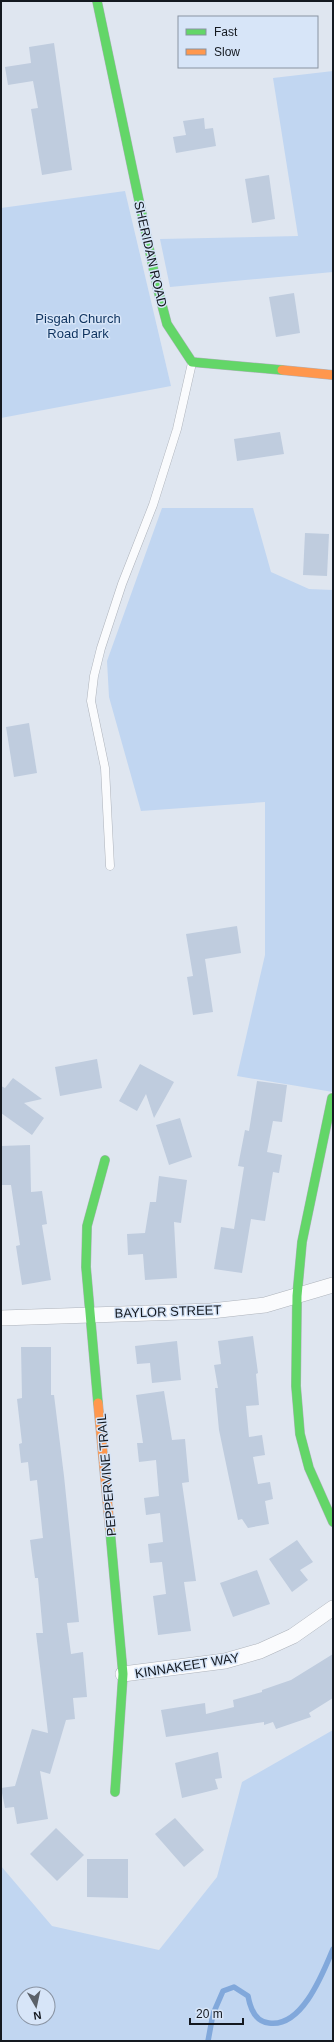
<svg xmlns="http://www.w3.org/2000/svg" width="334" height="2042" viewBox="0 0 334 2042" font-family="Arial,sans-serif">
<rect width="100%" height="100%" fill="#dfe6f0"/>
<g fill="#c1d6f1" fill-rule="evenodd">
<polygon points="333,71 333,272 170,287 160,239 298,236 273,78"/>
<polygon points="125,191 171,386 1,418 1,208"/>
<polygon points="162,508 253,508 271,572 309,589 333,590 333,1092 237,1076 265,955 265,802 141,811 109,697 107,661"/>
<path d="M333,1730V2041H1V1866L52,1926L159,1950L217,1877L242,1782ZM24,1994H48V2018H24Z"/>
</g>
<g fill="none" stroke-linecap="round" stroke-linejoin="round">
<path stroke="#81a8db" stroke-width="5.5" d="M208,2041L213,2014L223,1991L234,1987L248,1996C250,2007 255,2022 269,2023C302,2028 323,1973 333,1949"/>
</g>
<g fill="#bfccde">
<polygon points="54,43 72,170 42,175 31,109 38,108 33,81 8,85 5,67 31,63 29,47"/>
<polygon points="204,118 205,129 213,128 216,146 176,153 173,137 186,135 183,121"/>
<polygon points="269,175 275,219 252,223 245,179"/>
<polygon points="294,293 300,333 276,337 269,297"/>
<polygon points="280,432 284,454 237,461 234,439"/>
<polygon points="305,533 329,534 327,576 303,575"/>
<polygon points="29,723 37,773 14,777 6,727"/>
<polygon points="237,926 241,953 205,959 213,1012 193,1015 187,977 193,976 186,934"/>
<polygon points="97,1059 102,1088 60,1096 55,1067"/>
<polygon points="140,1064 174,1082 154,1118 146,1094 137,1111 119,1101"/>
<polygon points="13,1078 42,1099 24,1103 44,1118 32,1135 1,1113 1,1086 5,1088"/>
<polygon points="257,1081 287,1085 282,1122 273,1121 267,1152 282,1155 279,1173 273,1172 265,1221 251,1219 242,1273 214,1269 221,1227 234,1229 244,1167 238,1166 245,1130 249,1131"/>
<polygon points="180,1118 192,1157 169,1165 156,1125"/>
<polygon points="30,1145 31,1192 42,1191 47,1224 42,1225 51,1280 22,1285 16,1246 20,1245 11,1185 1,1185 1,1146"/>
<polygon points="159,1176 187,1180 181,1223 174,1222 177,1278 145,1280 143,1254 128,1255 127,1234 145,1233 150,1202 156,1202"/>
<polygon points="253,1336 258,1373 256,1374 259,1405 246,1406 249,1437 262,1435 265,1455 253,1457 258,1484 270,1482 273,1499 265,1501 269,1524 248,1528 242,1519 238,1520 229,1478 219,1430 215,1388 218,1388 214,1365 221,1364 218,1341"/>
<polygon points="177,1341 181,1380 152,1383 150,1363 137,1364 135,1346"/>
<polygon points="21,1347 51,1347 51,1395 54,1395 64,1476 79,1622 67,1623 71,1654 83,1652 87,1697 73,1698 75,1719 66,1720 50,1774 40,1771 48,1819 17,1824 14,1807 5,1808 1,1788 15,1786 32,1729 48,1733 36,1633 43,1633 38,1578 35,1578 30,1540 43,1538 37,1480 30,1481 28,1462 21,1463 19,1444 22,1443 17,1399 22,1398"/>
<polygon points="164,1391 172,1440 185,1439 189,1482 182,1483 196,1581 184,1582 191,1631 158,1635 153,1596 166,1594 162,1562 150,1563 148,1544 163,1542 160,1513 146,1515 144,1498 159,1496 156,1460 139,1462 137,1443 143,1443 136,1395"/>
<polygon points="297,1540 313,1562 300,1570 308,1580 292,1592 269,1559"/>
<polygon points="257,1570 270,1604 233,1617 220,1583"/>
<polygon points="333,1654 333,1698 309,1713 311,1717 276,1729 273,1722 264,1725 264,1722 166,1737 161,1710 205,1703 206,1714 234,1707 233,1700 262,1692 262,1690 291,1680"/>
<polygon points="218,1752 222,1778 215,1779 218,1789 182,1798 175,1763"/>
<polygon points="175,1818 204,1850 184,1867 155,1834"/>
<polygon points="56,1828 84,1855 57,1881 30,1854"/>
<polygon points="87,1859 128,1859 128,1898 87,1897"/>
</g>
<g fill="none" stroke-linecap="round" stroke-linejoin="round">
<g stroke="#aeb3bb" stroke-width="9">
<polyline id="lane" points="110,866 105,768 91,701 94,676 101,648 122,584 153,505 177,429 192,363"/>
</g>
<g stroke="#aeb3bb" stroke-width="16">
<g id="street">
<polyline points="1,1318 211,1311 265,1305 333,1285"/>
<polyline points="123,1674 225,1661 260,1651 293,1636 333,1608"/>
</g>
</g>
<g stroke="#aeb3bb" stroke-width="10">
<g id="fast">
<polyline points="97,1 157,286 167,324 192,362 282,370"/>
<polyline points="332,1098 302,1242 297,1296 296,1386 300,1434 309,1468 333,1522"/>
<polyline points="98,1403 86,1267 87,1226 105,1160"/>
<polyline points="110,1530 123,1674 115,1792"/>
</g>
</g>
<g stroke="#aeb3bb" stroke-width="10">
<g id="slow">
<polyline points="282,370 333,375"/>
<polyline points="98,1403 110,1530"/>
</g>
</g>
<use href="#lane" stroke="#fafbfd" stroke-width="8"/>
<use href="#street" stroke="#fafbfd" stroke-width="15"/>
<use href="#fast" stroke="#63d668" stroke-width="9"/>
<use href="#slow" stroke="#ff974d" stroke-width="9"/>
</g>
<g text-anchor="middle" stroke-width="3" stroke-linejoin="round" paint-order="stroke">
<g font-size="13" fill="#141920" stroke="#d7e5f8">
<text transform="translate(151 254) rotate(77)" y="5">SHERIDAN ROAD</text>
<text transform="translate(168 1311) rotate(-2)" y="5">BAYLOR STREET</text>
<text transform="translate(106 1475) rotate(-95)" y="5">PEPPERVINE TRAIL</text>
<text transform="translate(187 1665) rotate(-9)" y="5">KINNAKEET WAY</text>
</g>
<g font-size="13" fill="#0e335f" stroke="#d7e5f8">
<text x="78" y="323">Pisgah Church<tspan x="78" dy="15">Road Park</tspan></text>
</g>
</g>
<rect width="334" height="2042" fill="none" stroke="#141920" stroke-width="4"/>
<rect x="178" y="16" width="140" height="52" fill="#d7e5f8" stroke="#8993a2"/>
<rect x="186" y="29" width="20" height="6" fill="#63d668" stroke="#8993a2"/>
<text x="214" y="36" font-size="12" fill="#141920">Fast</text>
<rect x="186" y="49" width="20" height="6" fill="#ff974d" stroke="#8993a2"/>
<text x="214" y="56" font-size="12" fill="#141920">Slow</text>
<g transform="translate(36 2006) rotate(171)"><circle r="19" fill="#d7e5f8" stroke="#8993a2"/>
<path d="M0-3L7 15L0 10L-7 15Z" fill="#5b6169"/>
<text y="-6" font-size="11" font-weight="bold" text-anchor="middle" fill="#141920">N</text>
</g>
<path d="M190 2018v6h53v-6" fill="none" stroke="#141920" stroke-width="2"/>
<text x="196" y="2018" font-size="12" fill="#141920" stroke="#d7e5f8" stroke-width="3" paint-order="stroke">20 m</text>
</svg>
